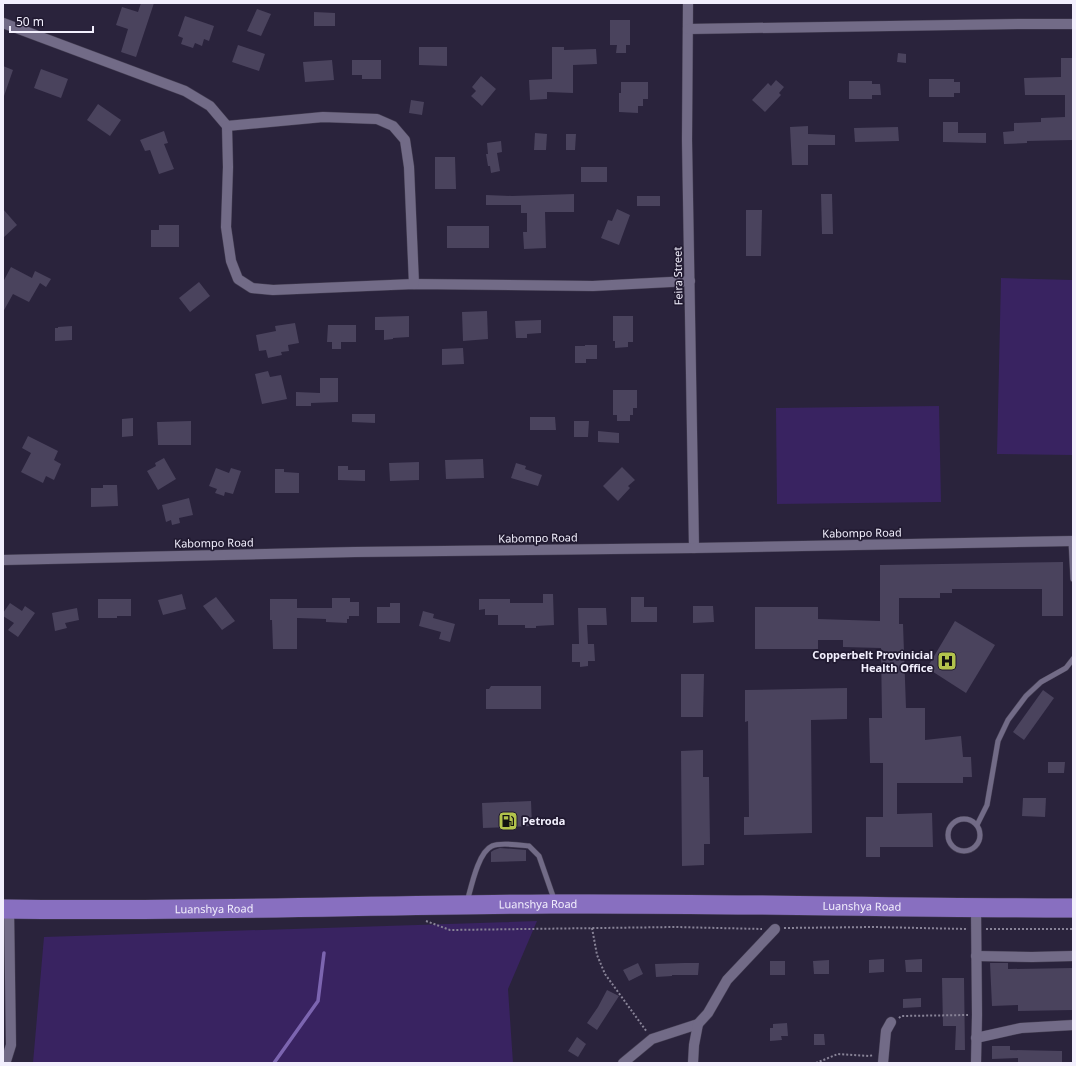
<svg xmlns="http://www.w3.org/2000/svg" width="1076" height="1066" viewBox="0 0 1076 1066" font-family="'Noto Sans',sans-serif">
<rect width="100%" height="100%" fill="#2a233c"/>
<g fill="#392361">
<polygon points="1001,278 1073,280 1073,455 997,454"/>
<polygon points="939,406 941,502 777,504 776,408"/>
<polygon points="537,921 508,989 513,1063 33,1063 44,937"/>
</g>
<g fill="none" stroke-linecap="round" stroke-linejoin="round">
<polyline stroke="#7c65b0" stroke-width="3.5" points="274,1063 318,1001 324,953"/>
</g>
<g fill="#4a435d">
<polygon points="141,3 154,3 136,57 121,52 128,29 116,25 122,7 138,12"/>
<polygon points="257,9 271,14 261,36 247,31"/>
<polygon points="314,12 335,13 335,26 314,26"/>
<polygon points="185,16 214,26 209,41 204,39 202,46 195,43 193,48 181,44 183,38 178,36"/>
<polygon points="610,20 630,20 630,45 626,45 626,53 616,53 617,45 610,45"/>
<polygon points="238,45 265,54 259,71 232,62"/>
<polygon points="419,47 447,47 447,66 419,65"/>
<polygon points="552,47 564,47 564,50 596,49 597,64 573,65 573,93 547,92 547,99 530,100 529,80 552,79"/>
<polygon points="898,53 906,54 906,63 897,62"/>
<polygon points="1061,58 1073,58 1073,140 1027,141 1027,143 1004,144 1003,132 1014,131 1014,123 1041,122 1041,118 1065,117 1065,95 1025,95 1024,78 1061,77"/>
<polygon points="332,60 334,80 305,82 303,62"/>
<polygon points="352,60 381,60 381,79 362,79 362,75 352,75"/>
<polygon points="3,66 13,70 4,96 3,95"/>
<polygon points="41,69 68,79 61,98 34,88"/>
<polygon points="481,76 496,89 482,106 471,96 476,91 472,87"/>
<polygon points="929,79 954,79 954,82 960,82 960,93 954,93 954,97 929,97"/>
<polygon points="776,80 784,87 779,93 781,95 765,112 752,100 768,83 771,86"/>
<polygon points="849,81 872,81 872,84 880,84 881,95 872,95 872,99 849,99"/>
<polygon points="621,82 648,82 648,99 643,99 643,106 638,106 638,113 619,112 619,93 621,93"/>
<polygon points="411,100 424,102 422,115 409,113"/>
<polygon points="98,104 121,120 110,136 87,120"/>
<polygon points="943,122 958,122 958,133 986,133 986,143 943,142"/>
<polygon points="808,126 808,134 835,135 835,145 808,145 808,165 792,165 790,127"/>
<polygon points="898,127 899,141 855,142 854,128"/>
<polygon points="164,131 168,143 164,144 174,169 159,174 150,150 145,151 140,140"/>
<polygon points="535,133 547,134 546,150 534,150"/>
<polygon points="566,134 576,134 575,150 566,150"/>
<polygon points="501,141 502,152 497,153 500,171 491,173 490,166 488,166 486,154 488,154 487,143"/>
<polygon points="435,157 455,157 456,189 435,189"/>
<rect x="581" y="167" width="26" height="15"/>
<polygon points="574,194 574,212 545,212 546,248 524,249 523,232 527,232 527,213 521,213 521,205 486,205 486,195 512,196"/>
<polygon points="821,194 832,194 833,234 822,234"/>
<rect x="637" y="196" width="23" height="10"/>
<polygon points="3,209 17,225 3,238"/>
<polygon points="617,209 630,215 619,245 601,238 608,220 612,221"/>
<polygon points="746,210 762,210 761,256 746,256"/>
<polygon points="159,225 179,225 179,247 151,247 151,230 159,230"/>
<rect x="447" y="226" width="42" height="22"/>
<polygon points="11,267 32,278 35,271 51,279 46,287 40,283 29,302 13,294 3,312 3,282"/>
<polygon points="199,282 210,296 190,312 179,298"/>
<polygon points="487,311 488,339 463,341 462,312"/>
<polygon points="409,316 409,337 393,338 393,339 384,340 384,330 375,330 375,317"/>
<polygon points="613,316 633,316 633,342 628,342 628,347 615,348 615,341 613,341"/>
<polygon points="541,320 541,333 527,334 527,338 516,338 515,321"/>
<polygon points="295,323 299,343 288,345 289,351 281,352 282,355 268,358 266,350 259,351 256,335 276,331 275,326"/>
<polygon points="328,325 356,325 356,342 341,342 341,349 332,349 332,342 327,342"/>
<polygon points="72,326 72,340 55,341 55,328 58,328 58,327"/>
<polygon points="585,345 597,345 597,359 586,359 586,363 575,363 575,346 585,346"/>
<polygon points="463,348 464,364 442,365 442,349"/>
<polygon points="268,371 270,377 281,375 287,399 262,404 255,374"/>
<polygon points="320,378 338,378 338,402 311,403 311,406 296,406 296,392 320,393"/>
<polygon points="613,390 637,390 637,408 633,408 633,415 630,415 630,421 617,421 617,415 613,415"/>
<polygon points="352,414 375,414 375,423 352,422"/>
<polygon points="530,417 555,417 556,430 530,430"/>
<polygon points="133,418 133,436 122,437 122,419"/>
<polygon points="191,421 191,445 158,445 157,422"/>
<polygon points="574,421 589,421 588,437 574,437"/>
<polygon points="598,431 619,433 619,443 598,442"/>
<polygon points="28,436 58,451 54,460 61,464 54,480 46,476 43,483 21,472 31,453 22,448"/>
<polygon points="164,458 176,479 158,490 147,471 156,466 155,463"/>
<polygon points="483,459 484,478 446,479 445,460"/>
<polygon points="419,462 419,480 390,481 389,463"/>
<polygon points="516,463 526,466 525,469 542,475 538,486 511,478"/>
<polygon points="338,466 348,466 348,470 365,470 365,481 338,480"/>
<polygon points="622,467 635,480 628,486 630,488 618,501 603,486"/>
<polygon points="216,468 229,473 231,468 241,471 233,494 225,492 224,496 215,493 217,489 209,486"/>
<polygon points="275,469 284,469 284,472 299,473 299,493 275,493"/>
<polygon points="103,485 117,485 118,506 91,507 91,488 103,488"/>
<polygon points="189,498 193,515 179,518 180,523 172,525 171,520 166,522 162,505"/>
<polygon points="1063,562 1063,616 1042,616 1042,589 952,589 952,593 940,593 940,598 899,598 899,624 903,624 906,708 925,708 925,740 961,736 963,757 971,757 972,777 963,777 963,783 897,783 897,814 932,813 933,847 880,847 880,857 866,857 866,817 883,817 883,763 870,763 869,718 882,718 881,648 843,647 843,640 818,640 818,649 755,649 755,607 818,607 818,619 880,621 880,565"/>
<polygon points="182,594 186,609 163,615 158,600"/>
<polygon points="543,594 553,594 554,625 536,626 536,628 525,628 525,625 498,625 498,615 485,615 485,609 479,610 479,599 510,599 510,603 543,603"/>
<polygon points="216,597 235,621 222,630 203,606"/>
<polygon points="631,597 644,597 644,607 657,607 657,622 631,622"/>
<polygon points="332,598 350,598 350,602 359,602 359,616 349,616 349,619 347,619 347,623 326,622 326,619 297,618 297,649 273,649 272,620 270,620 270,599 297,599 297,608 332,608"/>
<polygon points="98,599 131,599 131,616 117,616 117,618 98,618"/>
<polygon points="10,603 22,611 25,606 35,613 18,637 8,630 14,623 3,616 3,613"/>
<polygon points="390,603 400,603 400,623 377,623 377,607 390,607"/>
<polygon points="693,606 713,606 714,622 693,623"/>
<polygon points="77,608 79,620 65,623 67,628 55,631 52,613"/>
<polygon points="578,608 606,608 607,625 587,625 588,644 594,644 595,661 588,661 588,666 580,667 580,662 572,662 572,644 579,644"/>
<polygon points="423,611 434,614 433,618 455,624 450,642 439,639 441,632 419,626"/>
<polygon points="955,621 995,645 966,693 927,668"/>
<polygon points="681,674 704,674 703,717 681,717"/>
<polygon points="491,686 541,686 541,709 486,709 486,689 489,689"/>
<polygon points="847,688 847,719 811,720 812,833 744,835 744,817 749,817 748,721 745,722 745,690"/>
<polygon points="1043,690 1054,698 1024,740 1013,732"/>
<polygon points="703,750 703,777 709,777 710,844 704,844 704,865 682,866 681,751"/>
<polygon points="1048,762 1065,762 1064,773 1048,773"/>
<polygon points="1023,798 1046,798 1045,817 1022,816"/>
<polygon points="531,801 532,826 483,828 482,803"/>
<polygon points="500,848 526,850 526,861 491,862 491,852 494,850"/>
<polygon points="884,959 884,972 869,973 869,960"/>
<polygon points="922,959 922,972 906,972 905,960"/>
<polygon points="829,960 829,974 814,974 813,961"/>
<rect x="770" y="961" width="15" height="14"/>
<polygon points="638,963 643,974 629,981 623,970"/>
<polygon points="684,963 699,963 698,975 672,975 672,976 656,977 655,964"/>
<polygon points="990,963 1008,963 1008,969 1073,968 1073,1010 1018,1011 1018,1005 992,1006"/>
<polygon points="942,978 964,978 965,1050 955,1050 956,1026 943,1026"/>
<polygon points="607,990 619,996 597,1030 587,1023 598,1007"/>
<polygon points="921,998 921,1007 903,1008 903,999"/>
<polygon points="787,1023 788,1036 781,1036 782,1040 770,1041 770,1028 773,1028 773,1024"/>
<polygon points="814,1034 824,1034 825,1045 814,1045"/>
<polygon points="577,1037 586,1044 578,1057 568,1051"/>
<polygon points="992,1046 1010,1046 1010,1050 1062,1051 1062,1063 1018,1063 1018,1058 992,1059"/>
</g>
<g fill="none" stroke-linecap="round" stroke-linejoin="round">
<g stroke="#443e52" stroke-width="6">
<g id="lane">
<polyline points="1071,541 1073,579"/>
<circle cx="964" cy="835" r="16"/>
<polyline points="977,825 987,805 998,741 1008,720 1026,696 1041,682 1066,668 1073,659"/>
<path d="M467,902C471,888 478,852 492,846C500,842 520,845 529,846L539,856L554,899"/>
</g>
</g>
<g stroke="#443e52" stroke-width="11">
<g id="street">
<polyline points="688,3 687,140 694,548"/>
<polyline points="3,23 185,91 210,106 227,126 228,167 226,227 231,261 238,279 252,288 273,290 414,284 593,286 690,281"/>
<polyline points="688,29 1018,24 1073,24"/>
<polyline points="227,126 323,117 377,119 393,126 405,140 409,167 414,284"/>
<polyline points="3,560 355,552 694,548 1073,541"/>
<polyline points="976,956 1032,957 1073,956"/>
<polyline points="976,1038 1021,1028 1073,1025"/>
<polyline points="4,1063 6,1061 11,1045 9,909"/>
<polyline points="623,1063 652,1039 698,1024 708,1013 727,980 775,929"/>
<polyline points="693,1063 694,1045 698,1024"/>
<polyline points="883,1063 886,1031 891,1022"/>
<polyline points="976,1063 977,1015 976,908"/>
</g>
</g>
<g stroke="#443e52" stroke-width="20">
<g id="highway">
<path id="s1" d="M3,909C186,912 369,905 551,904C725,903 899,908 1073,908"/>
</g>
</g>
<g stroke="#888397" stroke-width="2" stroke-dasharray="2 2" stroke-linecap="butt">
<polyline points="426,921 450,930 675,927 762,929"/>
<polyline points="592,928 597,955 605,974 647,1032"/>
<polyline points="784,928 874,927 966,929"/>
<polyline points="986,929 1073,929"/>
<polyline points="899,1018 901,1016 968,1015"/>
<polyline points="816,1063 838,1054 869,1056 874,1055"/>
</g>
<use href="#lane" stroke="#726b87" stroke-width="5"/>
<use href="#street" stroke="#726b87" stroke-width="10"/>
<use href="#highway" stroke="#886fc0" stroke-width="19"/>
</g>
<defs>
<g id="hospital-square" transform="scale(1)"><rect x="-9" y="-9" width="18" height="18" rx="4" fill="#b2c34c" stroke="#211a31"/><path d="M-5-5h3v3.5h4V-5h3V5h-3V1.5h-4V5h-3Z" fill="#111"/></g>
<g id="fuel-square" transform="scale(1)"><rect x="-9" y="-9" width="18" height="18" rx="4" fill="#b2c34c" stroke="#211a31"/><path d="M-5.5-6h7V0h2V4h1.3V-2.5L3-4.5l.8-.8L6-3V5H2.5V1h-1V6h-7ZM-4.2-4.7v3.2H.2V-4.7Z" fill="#111"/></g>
</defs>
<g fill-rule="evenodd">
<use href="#hospital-square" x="947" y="661"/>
<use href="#fuel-square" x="508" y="821"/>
</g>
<g text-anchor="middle" stroke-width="3.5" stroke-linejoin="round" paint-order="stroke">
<g font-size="11" fill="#f2effd" stroke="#211a31">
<text transform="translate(678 276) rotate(-91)" y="4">Feira Street</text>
<text transform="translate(862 533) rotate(-1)" y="4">Kabompo Road</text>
<text transform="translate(538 538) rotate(-1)" y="4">Kabompo Road</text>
<text transform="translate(214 543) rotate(-1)" y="4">Kabompo Road</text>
<text dy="4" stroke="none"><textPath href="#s1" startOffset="535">Luanshya Road</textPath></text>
<text dy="4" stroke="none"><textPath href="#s1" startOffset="859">Luanshya Road</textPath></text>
<text dy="4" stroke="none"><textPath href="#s1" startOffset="211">Luanshya Road</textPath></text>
</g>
<g font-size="11" font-weight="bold" fill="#f2effd" stroke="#211a31" text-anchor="end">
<text x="933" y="659">Copperbelt Provinicial<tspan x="933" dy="13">Health Office</tspan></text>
<text x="522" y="825" text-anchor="start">Petroda</text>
</g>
</g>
<rect width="1076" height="1066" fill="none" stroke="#f2effd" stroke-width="8"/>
<path d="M10 26v6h83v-6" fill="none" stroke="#f2effd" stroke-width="2"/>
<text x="16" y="26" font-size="12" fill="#f2effd" stroke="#211a31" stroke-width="3" paint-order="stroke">50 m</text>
</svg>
